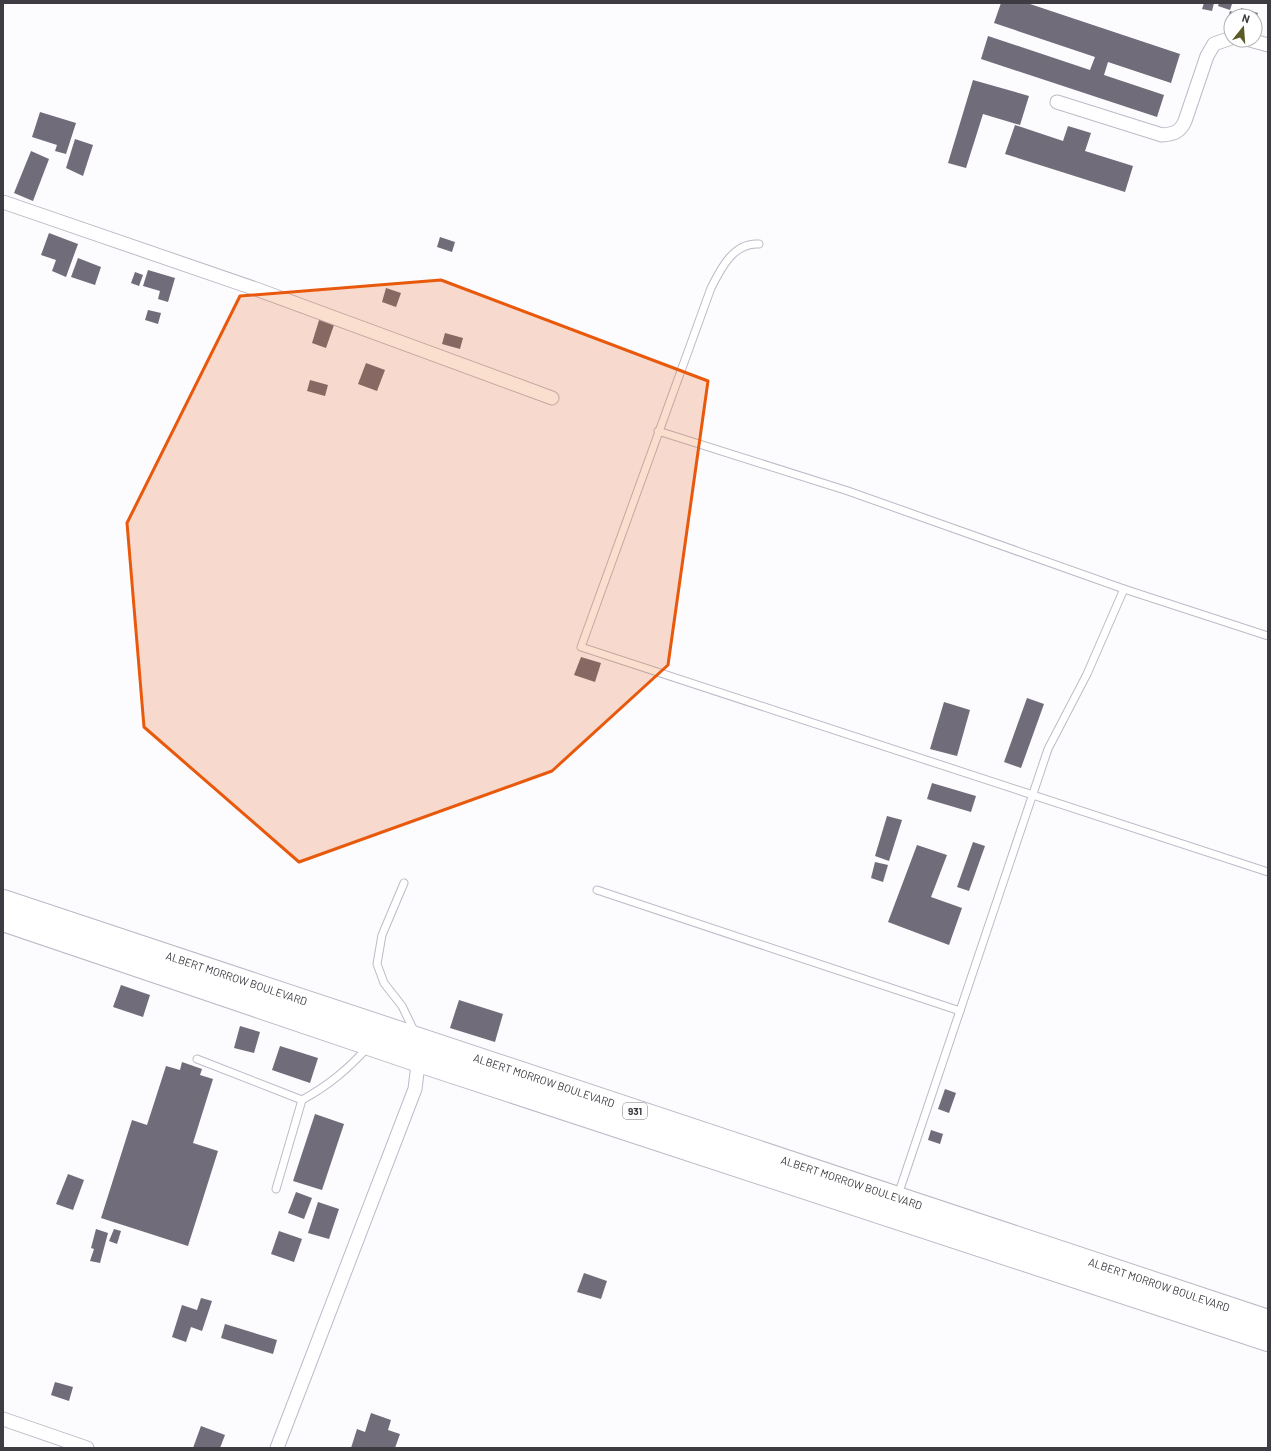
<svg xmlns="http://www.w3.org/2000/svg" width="1271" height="1451" viewBox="0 0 1271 1451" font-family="Barlow,sans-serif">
<rect width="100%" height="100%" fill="#fcfbfe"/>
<g fill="#706c79">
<polygon points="1001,3 1027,3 1180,54 1171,83 1108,62 1104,75 1164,95 1157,117 981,59 988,36 1090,70 1095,57 994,23"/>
<polygon points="1204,3 1214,3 1212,11 1202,9"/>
<polygon points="1219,3 1232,4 1230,10 1218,6"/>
<polygon points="1241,8 1258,13 1256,18 1255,16 1240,13"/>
<polygon points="1230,11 1243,16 1231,16 1231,19 1228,18"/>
<polygon points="973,80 1029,96 1020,125 983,114 966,168 948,163"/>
<polygon points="40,112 76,123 66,154 55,151 57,145 32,137"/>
<polygon points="1015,125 1063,141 1068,126 1091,133 1085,151 1133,166 1125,192 1005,154"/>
<polygon points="75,139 93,145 83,176 66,168"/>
<polygon points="31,151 49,159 33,201 14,193"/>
<polygon points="49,233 78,244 66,277 52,271 56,260 41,255"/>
<polygon points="440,237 455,242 452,252 437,247"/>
<polygon points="78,258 101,267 95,285 71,277"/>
<polygon points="148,270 175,278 168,302 158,299 160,291 143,286"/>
<polygon points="135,272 143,275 139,286 131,283"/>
<polygon points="386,288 401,293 396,307 382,302"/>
<polygon points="148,310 161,313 158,324 145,320"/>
<polygon points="320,317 335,322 326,348 312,343"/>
<polygon points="445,333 463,338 460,349 442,344"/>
<polygon points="366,363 385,370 377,391 358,384"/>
<polygon points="310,380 328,385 325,396 307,391"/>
<polygon points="581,657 601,663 595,682 574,675"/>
<polygon points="1027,698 1044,704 1021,768 1004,762"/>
<polygon points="944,702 970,710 957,756 930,749"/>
<polygon points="932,783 976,796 971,812 927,799"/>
<polygon points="887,816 902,820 889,861 875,856"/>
<polygon points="973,842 985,846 969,891 957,887"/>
<polygon points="917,845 947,855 931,897 962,908 949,945 888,922"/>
<polygon points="875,862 888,865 883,882 871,878"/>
<polygon points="121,985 150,995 143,1017 113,1007"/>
<polygon points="459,1000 503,1014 495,1042 450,1028"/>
<polygon points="240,1026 260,1032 254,1053 234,1048"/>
<polygon points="280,1046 318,1058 310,1083 272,1070"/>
<polygon points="182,1062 202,1069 200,1075 213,1079 193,1143 218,1151 188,1246 101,1218 132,1120 147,1125 166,1066 180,1070"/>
<polygon points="945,1089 956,1093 949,1113 938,1109"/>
<polygon points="315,1114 344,1124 322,1190 293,1181"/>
<polygon points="931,1130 943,1134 940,1144 928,1140"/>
<polygon points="68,1174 84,1180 73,1210 56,1204"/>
<polygon points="296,1192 312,1198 304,1219 288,1213"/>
<polygon points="318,1202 339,1209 329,1239 308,1233"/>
<polygon points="96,1229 108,1233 100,1263 90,1261 94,1249 91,1248"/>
<polygon points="114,1229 121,1231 117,1244 109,1241"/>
<polygon points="279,1231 302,1239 294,1262 271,1254"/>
<polygon points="584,1273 607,1281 601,1299 577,1292"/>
<polygon points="201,1298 212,1301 202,1331 191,1327 186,1342 172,1337 182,1305 197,1310"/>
<polygon points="225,1324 277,1340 273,1354 221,1338"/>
<polygon points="55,1382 73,1387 69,1401 51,1395"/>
<polygon points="371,1413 391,1420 388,1430 400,1434 395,1448 351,1448 357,1429 365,1432"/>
<polygon points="201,1426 225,1435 220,1448 193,1448"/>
</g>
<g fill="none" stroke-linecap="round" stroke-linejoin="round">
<g stroke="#bebac8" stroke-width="9">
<g id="service">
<path d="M759,244C734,242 721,268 711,288L581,647L1268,872"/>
<polyline points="658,431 848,491 1124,589 1268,636"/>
<polyline points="404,883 382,935 377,964 384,983 402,1006 415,1033"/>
<polyline points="597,890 960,1011"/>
<polyline points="197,1059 302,1100"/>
<path d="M276,1189L302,1100C329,1085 347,1070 368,1047"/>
<polyline points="898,1195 1048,749 1087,674 1124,589"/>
</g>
</g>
<g stroke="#bebac8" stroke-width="15">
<g id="minor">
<polyline points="1250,40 1268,45"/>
<path d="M1057,102L1162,135C1174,134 1180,132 1185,121L1207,56L1214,44L1231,38"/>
<polyline points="3,202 256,289 552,398"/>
<polyline points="3,1419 87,1448"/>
<polyline points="277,1448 415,1089 419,1056"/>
</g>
</g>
<g stroke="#bebac8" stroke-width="24">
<g id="trunk">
<path id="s1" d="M3,901L1268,1321"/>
<polyline points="3,920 419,1061 1268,1340"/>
</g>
</g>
<use href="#service" stroke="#fff" stroke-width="7"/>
<use href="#minor" stroke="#fff" stroke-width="13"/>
<use href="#trunk" stroke="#fff" stroke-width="22"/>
</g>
<path fill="#e8590c" fill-opacity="0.2" stroke="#e8590c" stroke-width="3" stroke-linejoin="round" d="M441,280L708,381L668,665L552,771L299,862L144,727L127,523L240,296Z"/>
<g text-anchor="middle" stroke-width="4" stroke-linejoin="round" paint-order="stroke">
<rect fill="#fff" stroke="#78767b" stroke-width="1" x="623" y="1103" width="24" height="16" rx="3"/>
<g font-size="10" font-weight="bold" fill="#3e3c42">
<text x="635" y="1115">931</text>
</g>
<g font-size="11" fill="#3e3c42" stroke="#fff">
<text dy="4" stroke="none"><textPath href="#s1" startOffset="246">ALBERT MORROW BOULEVARD</textPath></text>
<text dy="4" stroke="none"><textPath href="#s1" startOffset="570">ALBERT MORROW BOULEVARD</textPath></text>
<text dy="4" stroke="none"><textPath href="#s1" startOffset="894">ALBERT MORROW BOULEVARD</textPath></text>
<text dy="4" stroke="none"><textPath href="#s1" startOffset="1218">ALBERT MORROW BOULEVARD</textPath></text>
</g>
</g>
<rect width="1271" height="1451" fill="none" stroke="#3e3c42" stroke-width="8"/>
<g transform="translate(1243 28) rotate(17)"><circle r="19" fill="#ffffff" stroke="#b2b1b3"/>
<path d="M0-3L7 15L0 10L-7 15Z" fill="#5c5b28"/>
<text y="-6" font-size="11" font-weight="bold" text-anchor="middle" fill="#3e3c42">N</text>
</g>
</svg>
